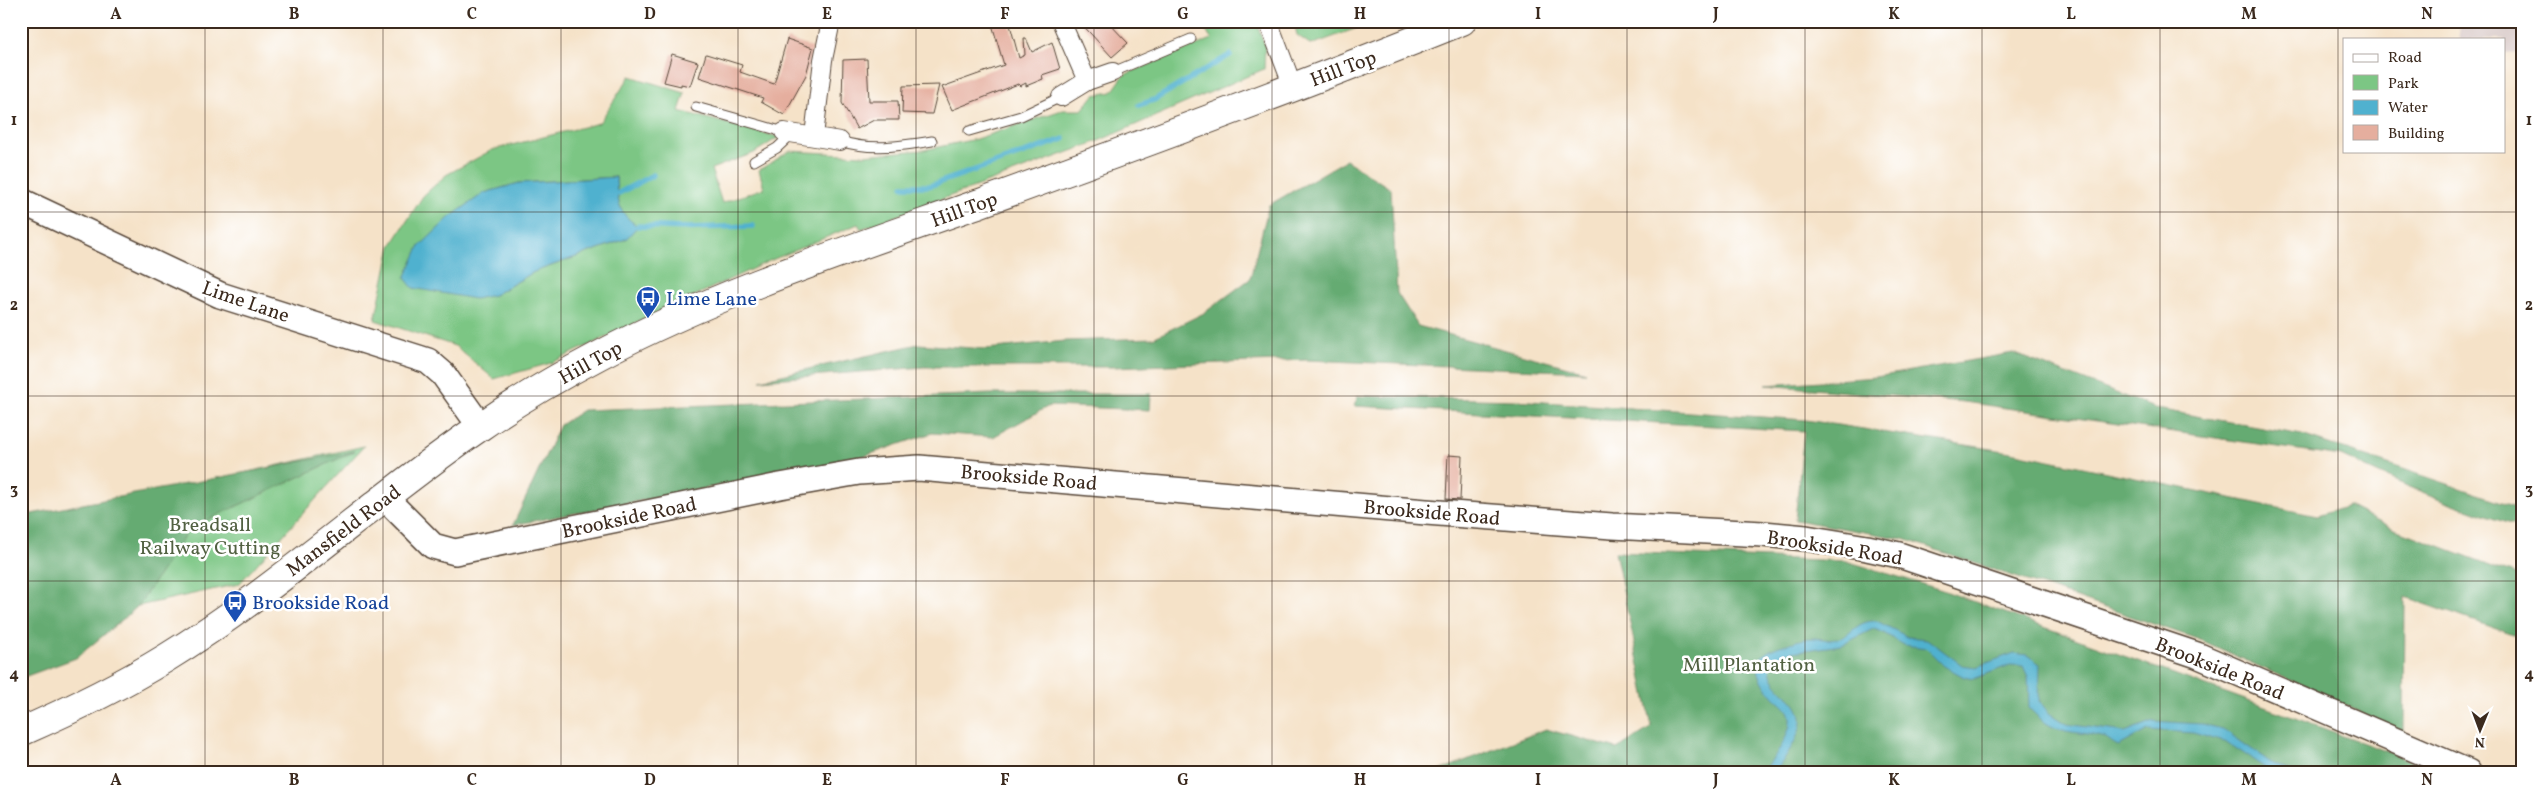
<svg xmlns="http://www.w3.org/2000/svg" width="2543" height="793" viewBox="0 0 2543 793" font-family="Vollkorn,serif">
<rect width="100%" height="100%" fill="#fff"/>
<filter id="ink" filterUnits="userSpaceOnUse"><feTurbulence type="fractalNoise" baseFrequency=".02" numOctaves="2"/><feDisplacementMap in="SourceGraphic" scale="10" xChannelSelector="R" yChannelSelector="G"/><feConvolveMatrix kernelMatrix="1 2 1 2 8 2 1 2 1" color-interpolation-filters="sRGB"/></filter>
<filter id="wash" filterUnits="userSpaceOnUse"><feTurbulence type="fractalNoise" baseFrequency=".0096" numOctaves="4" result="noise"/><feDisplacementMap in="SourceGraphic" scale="20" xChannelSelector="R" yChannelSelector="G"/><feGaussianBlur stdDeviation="1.12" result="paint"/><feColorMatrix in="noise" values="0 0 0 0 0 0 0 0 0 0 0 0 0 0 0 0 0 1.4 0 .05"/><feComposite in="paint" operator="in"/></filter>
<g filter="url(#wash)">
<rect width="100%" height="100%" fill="#f5e2c8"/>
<polygon fill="#d1c0bd" points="2459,21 2522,21 2522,52 2504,53 2504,39 2460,39"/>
<g fill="#7cc684" stroke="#5c7851" fill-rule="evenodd">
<path d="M1201,21H1256L1265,46L1264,69L1096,142L861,229L858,224L767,262L551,363L494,379L455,346L375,320L391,246L423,196L446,175L492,150L599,123L630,76L685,93L679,111L779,137L754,153L711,169L722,203L764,188L759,170L790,151L863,155L924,150L976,139L1062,110H1082L1094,95L1112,92L1124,75L1212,39L1200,24ZM616,177C617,199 618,214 637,226L626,239L534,272L494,295L484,193L519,183Z"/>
<polygon points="1294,21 1376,21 1311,45 1297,35"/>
<polygon points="364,446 239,584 138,606 21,523"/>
</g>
<g fill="#65ab72" stroke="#506a48">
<polygon points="1346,160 1391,189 1397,293 1418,326 1586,372 1307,360 1113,367 924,367 760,380 918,344 986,349 1065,341 1153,338 1204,313 1250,279 1269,205"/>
<path d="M2013,353L2157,409L2302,435L2522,509V528C2459,507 2399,485 2341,456L1964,402L1766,385L1876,377Z"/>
<polygon points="990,394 1151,394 1150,410 1049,406 993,437 932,433 850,461 513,525 560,425 583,410"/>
<polygon points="1358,396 1515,400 1806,420 2011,452 2317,516 2348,506 2392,528 2522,577 2522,638 2405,597 2404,732 2203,641 1904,539 1795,520 1804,431 1354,406"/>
<polygon points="355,451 190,528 138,606 122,620 76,658 21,678 21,516"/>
<polygon points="1615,552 1846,561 1942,590 2397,755 2436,772 1436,772 1546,729 1617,749 1652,727"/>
</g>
<g fill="#50b1cf" stroke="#466e76">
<path d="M616,177C617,199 618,214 638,226L626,239L534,272L494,295L475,299L413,288L405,278L419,247L450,217L484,193L519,183Z"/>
<path d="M1877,621L1908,637L1927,639L1962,665L1976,667L2014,653L2027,655L2040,664L2039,701L2049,713L2066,724L2125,732L2153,721L2202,724L2223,729L2270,762L2292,772H2271L2228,743L2193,733L2148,730L2119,746C2112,744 2109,738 2102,737C2068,729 2056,737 2029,708L2028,677L2023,666L2010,665L1974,679L1964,677L1944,666L1926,648L1904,645L1880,631L1873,629L1842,645L1785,653L1771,662C1764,690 1804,696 1801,723C1799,739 1784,758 1776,772H1763C1773,758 1791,737 1790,718C1790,709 1780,703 1774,697C1751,671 1751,653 1787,644C1796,641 1805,638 1814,638C1821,638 1829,641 1836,639C1853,636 1855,620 1877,621Z"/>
</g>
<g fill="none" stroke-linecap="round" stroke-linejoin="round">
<g stroke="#50b1cf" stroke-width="5.5">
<polyline points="1306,24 1334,21"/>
<polyline points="1139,105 1154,100 1230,55"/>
<polyline points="903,186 929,186 1064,139"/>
<polyline points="617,194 653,175"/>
<polyline points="638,226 689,228 753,226"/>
</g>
</g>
<g id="blocks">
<g fill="#e5ae9e">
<polygon points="991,21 1009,21 1019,58 1025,55 1024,38 1026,38 1032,52 1052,42 1060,69 1042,75 1043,79 1026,86 1026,83 1020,86 1018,84 952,110 942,87 1004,65"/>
<polygon points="1079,21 1107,21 1128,43 1112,57"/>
<polygon points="787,39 813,48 806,75 784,115 761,102 763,98 699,77 706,54 742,65 740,72 774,84"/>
<polygon points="672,54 698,62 690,86 681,84 681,86 664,82"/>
<polygon points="867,59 869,101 898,101 899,120 874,120 857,129 842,103 843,60"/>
<polygon points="939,85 932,114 902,113 903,86"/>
<polygon points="1448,455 1462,456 1460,500 1446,499"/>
</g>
</g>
</g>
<g filter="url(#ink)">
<use href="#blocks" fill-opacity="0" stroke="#574638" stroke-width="1"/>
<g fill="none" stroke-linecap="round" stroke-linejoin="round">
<g stroke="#574638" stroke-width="11">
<g id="lane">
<polyline points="671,22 672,21"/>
<polyline points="1113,72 1191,39"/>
<polyline points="696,107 784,132"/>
<polyline points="969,131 1021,116 1061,97"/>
<path d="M840,141C870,151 901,146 932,141"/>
<polyline points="754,161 777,148 793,133"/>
</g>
</g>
<g stroke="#574638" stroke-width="20">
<g id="street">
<polyline points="1061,21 1087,81"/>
<polyline points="1268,21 1293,87"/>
<polyline points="1061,97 1087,81 1113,72"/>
<polyline points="784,132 840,141"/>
<polyline points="814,136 823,60 831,21"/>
</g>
</g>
<g stroke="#574638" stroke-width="28">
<g id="secondary">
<polyline points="21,201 220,295 428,361 443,374 480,426"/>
<polyline points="385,498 433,546 455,552 780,486 859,472 919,468 1426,512 1612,526 1763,534 1806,538 1867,548 1899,555 2197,655 2468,772"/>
</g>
</g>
<g stroke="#574638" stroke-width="30">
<path id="primary" d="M21,732C71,710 119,687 166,658C277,590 373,500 480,427C517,401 558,377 598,356C720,291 854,248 983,202C1144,144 1304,85 1462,21"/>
</g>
<use href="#lane" stroke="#fff" stroke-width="9"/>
<use href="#street" stroke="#fff" stroke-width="18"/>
<use href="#secondary" stroke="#fff" stroke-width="25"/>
<use href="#primary" stroke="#fff" stroke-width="28"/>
</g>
</g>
<path fill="none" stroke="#3b2a1e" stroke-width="1" stroke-opacity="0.55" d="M205,21V772M383,21V772M561,21V772M738,21V772M916,21V772M1094,21V772M1272,21V772M1449,21V772M1627,21V772M1805,21V772M1982,21V772M2160,21V772M2338,21V772M21,212H2522M21,396H2522M21,581H2522"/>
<defs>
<g id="bus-pin" transform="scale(1.25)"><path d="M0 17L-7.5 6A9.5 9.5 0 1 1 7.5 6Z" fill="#1a4fb4" stroke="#fff"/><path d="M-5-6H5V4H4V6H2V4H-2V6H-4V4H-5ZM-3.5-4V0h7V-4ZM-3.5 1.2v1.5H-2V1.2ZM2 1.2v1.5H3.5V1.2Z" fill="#fff"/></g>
</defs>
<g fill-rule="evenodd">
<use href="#bus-pin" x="648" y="298"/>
<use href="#bus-pin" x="235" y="602"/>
</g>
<g text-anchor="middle" stroke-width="5" stroke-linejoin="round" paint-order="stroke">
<g font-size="20" fill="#3b2a1e" stroke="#fff">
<text transform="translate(1343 68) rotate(-21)" y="7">Hill Top</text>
<text transform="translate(964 209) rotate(-20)" y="7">Hill Top</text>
<text transform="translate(246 301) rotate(19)" y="7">Lime Lane</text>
<text transform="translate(590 362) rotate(-29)" y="7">Hill Top</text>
<text transform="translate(1029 477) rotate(5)" y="7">Brookside Road</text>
<text transform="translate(1432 512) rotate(5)" y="7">Brookside Road</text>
<text transform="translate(629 517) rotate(-12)" y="7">Brookside Road</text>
<text transform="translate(343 530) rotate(-37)" y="7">Mansfield Road</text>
<text transform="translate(1835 547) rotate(9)" y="7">Brookside Road</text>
<text transform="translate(2220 668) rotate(22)" y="7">Brookside Road</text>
</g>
<g font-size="20" fill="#164399" stroke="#fff" text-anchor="start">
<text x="666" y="305">Lime Lane</text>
<text x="252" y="609">Brookside Road</text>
</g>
<g font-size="20" fill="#526142" stroke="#fff">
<text x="210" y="531">Breadsall<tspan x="210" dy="23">Railway Cutting</tspan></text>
<text x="1749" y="671">Mill Plantation</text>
</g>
</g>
<rect width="2543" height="793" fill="none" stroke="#fff" stroke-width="55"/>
<rect x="2343" y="38" width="162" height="115" fill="#ffffff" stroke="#b1aaa5"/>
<rect x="2353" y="54" width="25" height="8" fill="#ffffff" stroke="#b1aaa5"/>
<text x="2388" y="62" font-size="15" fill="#3b2a1e">Road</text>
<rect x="2353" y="75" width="25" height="15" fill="#7cc684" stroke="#b1aaa5"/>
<text x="2388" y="88" font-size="15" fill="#3b2a1e">Park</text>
<rect x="2353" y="100" width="25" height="15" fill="#50b1cf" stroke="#b1aaa5"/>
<text x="2388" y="112" font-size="15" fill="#3b2a1e">Water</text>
<rect x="2353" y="125" width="25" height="15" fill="#e5ae9e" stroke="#b1aaa5"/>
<text x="2388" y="138" font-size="15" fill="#3b2a1e">Building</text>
<g transform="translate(2480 730) rotate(181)" stroke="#ffffff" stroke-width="4" paint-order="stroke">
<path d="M0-4L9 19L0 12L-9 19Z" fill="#3b2a1e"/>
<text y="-8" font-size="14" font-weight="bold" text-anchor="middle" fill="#3b2a1e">N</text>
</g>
<rect x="28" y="28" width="2488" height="738" fill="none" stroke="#3b2a1e" stroke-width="2"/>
<g font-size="16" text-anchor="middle" font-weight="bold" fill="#3b2a1e">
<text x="116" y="19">A</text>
<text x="294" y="19">B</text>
<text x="472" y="19">C</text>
<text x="650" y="19">D</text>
<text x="827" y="19">E</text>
<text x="1005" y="19">F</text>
<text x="1183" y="19">G</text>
<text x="1360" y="19">H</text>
<text x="1538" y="19">I</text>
<text x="1716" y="19">J</text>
<text x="1894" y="19">K</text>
<text x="2071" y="19">L</text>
<text x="2249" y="19">M</text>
<text x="2427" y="19">N</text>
<text x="14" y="125">1</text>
<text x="2529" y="125">1</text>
<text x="14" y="310">2</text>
<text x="2529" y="310">2</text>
<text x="14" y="494">3</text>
<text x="2529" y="494">3</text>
<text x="14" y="679">4</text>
<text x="2529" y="679">4</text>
<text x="116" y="785">A</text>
<text x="294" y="785">B</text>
<text x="472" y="785">C</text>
<text x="650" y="785">D</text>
<text x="827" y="785">E</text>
<text x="1005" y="785">F</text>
<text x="1183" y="785">G</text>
<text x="1360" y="785">H</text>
<text x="1538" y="785">I</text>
<text x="1716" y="785">J</text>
<text x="1894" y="785">K</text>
<text x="2071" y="785">L</text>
<text x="2249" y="785">M</text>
<text x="2427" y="785">N</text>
</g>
</svg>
